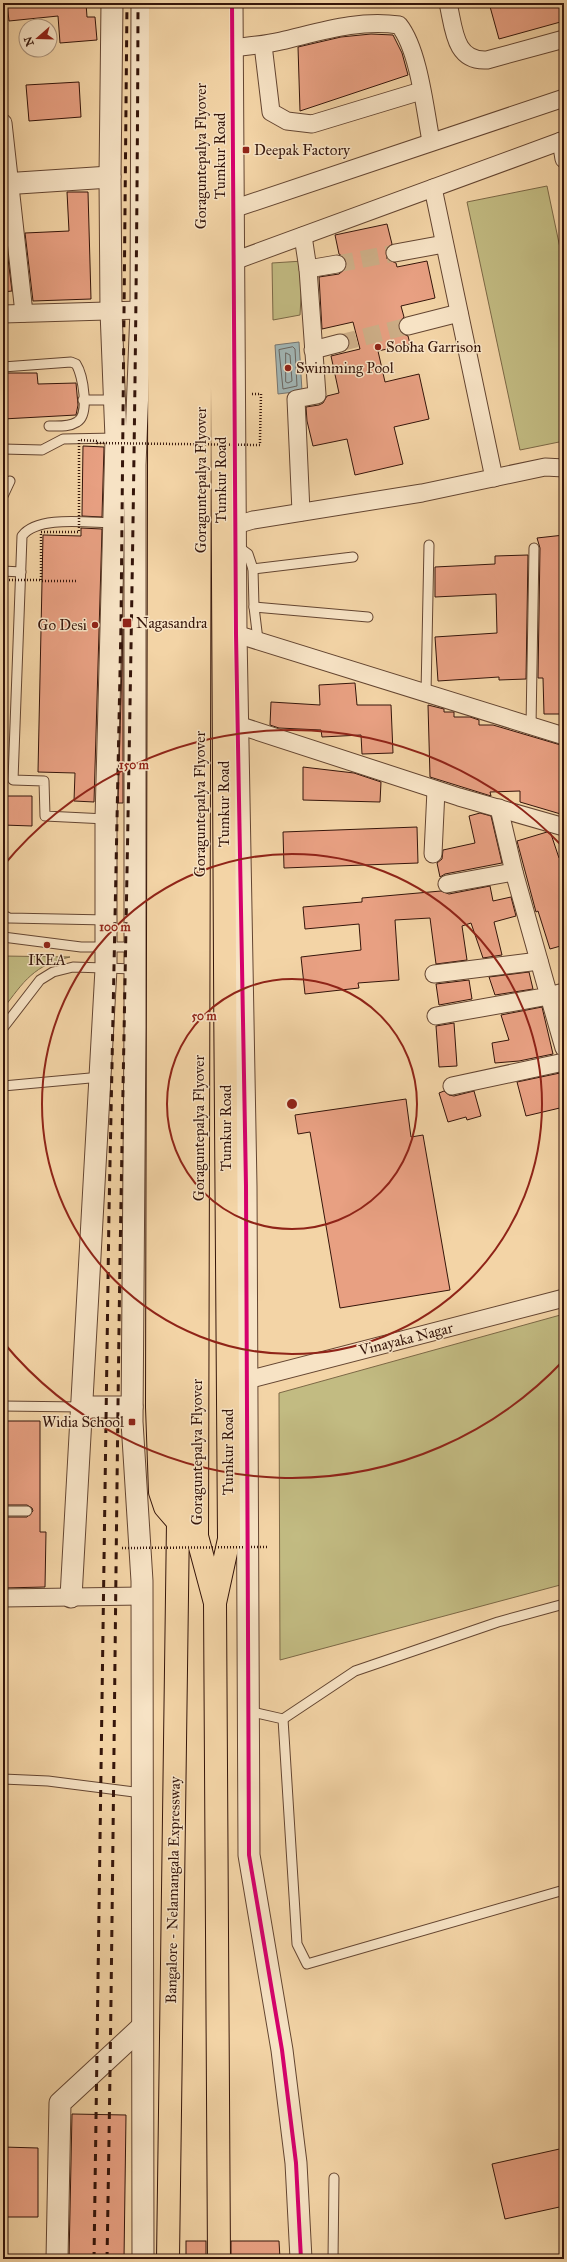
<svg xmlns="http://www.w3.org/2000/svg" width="567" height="2262" viewBox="0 0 567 2262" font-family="'IM FELL Great Primer',serif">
<rect width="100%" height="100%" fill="#f3d4a6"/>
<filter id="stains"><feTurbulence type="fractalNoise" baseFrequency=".005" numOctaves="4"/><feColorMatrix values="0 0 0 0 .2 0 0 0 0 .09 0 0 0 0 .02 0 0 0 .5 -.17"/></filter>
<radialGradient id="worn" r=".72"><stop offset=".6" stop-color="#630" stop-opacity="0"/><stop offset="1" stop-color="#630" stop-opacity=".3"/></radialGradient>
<g fill="#c2bb82" stroke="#7c6846">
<polygon points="547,186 564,267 564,441 520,450 467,202"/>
<polygon points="303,261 300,315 273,320 272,263"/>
<path d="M3,956L70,957C34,965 24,981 3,1009Z"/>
<polygon points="564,1314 564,1584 280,1660 279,1393"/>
</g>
<polygon fill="#a1b5b4" stroke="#767570" points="299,342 302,391 278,394 275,345"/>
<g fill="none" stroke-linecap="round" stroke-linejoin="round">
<g stroke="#6b655f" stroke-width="1">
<polygon points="293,347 295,349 297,386 283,389 279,350"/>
<polygon points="286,353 290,355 292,381 288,383 286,382"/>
</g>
</g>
<g fill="#e8a082" stroke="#35150a">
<polygon points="7,3 86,3 87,17 95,17 97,40 60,43 58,16 9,21"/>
<polygon points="489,3 564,3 564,21 499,39"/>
<polygon points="371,34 393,35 402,53 408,75 300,111 298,47 341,37"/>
<polygon points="79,82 81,117 29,121 26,85"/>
<polygon points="67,192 88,192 91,299 33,301 25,233 69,231"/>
<polygon points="387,224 392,244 386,250 387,259 396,263 397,267 427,261 435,298 401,306 404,317 399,323 398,328 401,333 408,336 410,344 378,351 385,382 419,374 429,419 394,427 403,464 355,475 347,439 313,446 307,421 306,407 319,405 323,403 327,396 339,393 331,356 360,349 353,322 322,329 319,277 339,274 346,268 347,262 344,257 339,254 335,235"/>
<polygon points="3,234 5,234 12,291 3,292"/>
<polygon points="3,373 37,373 38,384 76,383 78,405 76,415 3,419"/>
<polygon points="83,446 104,447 102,517 82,516"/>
<polygon points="81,528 102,529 94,802 74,801 75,773 38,772 43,535 81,536"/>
<polygon points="564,535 564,714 544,714 543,678 538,678 540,548 537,538"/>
<polygon points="528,555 526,679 499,680 499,677 438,681 435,637 497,633 496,594 435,597 435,567 495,564 495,556"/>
<polygon points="123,629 123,803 118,803"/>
<polygon points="355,683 357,705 391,705 393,753 362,754 361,735 322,737 321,730 279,728 270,725 271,702 320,705 319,685"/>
<polygon points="428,705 444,709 444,712 454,712 454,717 470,717 479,720 479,725 493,725 564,746 564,815 520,802 520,791 490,792 491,796 430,777"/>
<polygon points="303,767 354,773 381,782 380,802 303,800"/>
<polygon points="3,796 32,796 32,826 3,825"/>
<polygon points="480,813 491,816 502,863 445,874 440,877 437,863 442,859 443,850 475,843 469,816"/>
<polygon points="417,827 418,863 284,868 283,832"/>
<polygon points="547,832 551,834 559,858 564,857 564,945 550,949 538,911 536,912 517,841"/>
<polygon points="490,886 493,901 511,897 516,916 494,922 502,955 483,958 471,923 462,926 467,960 436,964 430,918 395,920 399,980 358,983 359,988 305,994 301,957 361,950 359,924 305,929 303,907 362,902 362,898 441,891 449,894"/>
<polygon points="529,972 533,989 495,995 489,977"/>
<polygon points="469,980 472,999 439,1005 436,984"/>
<polygon points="542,1007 553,1054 519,1061 495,1063 492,1043 509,1040 501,1015"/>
<polygon points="454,1023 457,1066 439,1067 436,1026"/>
<polygon points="560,1073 564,1094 564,1107 526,1116 517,1082"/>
<polygon points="444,1091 449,1095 454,1096 474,1091 481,1116 467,1120 466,1117 448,1122 439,1093"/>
<polygon points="406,1099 411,1137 423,1135 450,1290 340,1308 310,1132 298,1134 295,1115"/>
<polygon points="3,1421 40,1421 40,1532 46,1532 45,1587 3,1588 3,1517 27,1517 33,1511 32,1508 27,1505 3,1505"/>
<polygon points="72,2114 126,2115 124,2259 69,2259"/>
<polygon points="3,2147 38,2148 38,2217 3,2217"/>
<polygon points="564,2148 564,2206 505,2219 492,2164"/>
<rect x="186" y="2241" width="20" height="18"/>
<polygon points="231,2241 279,2241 280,2259 231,2259"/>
</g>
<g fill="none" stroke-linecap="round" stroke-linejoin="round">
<g stroke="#cdae87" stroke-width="17" stroke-dasharray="17 8" stroke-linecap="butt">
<polyline points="337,264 395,253"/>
<polyline points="340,343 408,326"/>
</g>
<g stroke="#644531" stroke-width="11">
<g id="service">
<path d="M3,367L71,362L76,364C83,375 90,415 77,422C69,427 59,426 49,426"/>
<polyline points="83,400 114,400"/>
<polyline points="3,449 42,450 63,439 116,438"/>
<polyline points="3,496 10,481"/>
<polyline points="237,546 248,554 253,569 254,607 258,640"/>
<polyline points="253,569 353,557"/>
<polyline points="3,571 21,572"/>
<polyline points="254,607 368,617"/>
<polyline points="426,693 429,545"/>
<polyline points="531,726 534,548"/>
<path d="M106,819L45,816L44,781L13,780L22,536C38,515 89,523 114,523"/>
<polyline points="3,915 9,918 107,920"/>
<polyline points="3,937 81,947 135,947"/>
<polyline points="3,1028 40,980 53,972 73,967 135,969"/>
<polyline points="3,1086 101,1077"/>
<polyline points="3,1406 81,1407"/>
<polyline points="3,1511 27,1511"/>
<polyline points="248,1711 283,1719 297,1944 307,1964 564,1890"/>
<polyline points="283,1719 355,1671 498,1622 564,1604"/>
<polyline points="3,1779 48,1781 142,1793"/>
<polyline points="333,2259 334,2178"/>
</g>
</g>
<g stroke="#644531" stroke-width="19">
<g id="minor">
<path d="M448,3C454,28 454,62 487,60L564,39"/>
<polyline points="263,45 271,112 287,121 312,124 421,91"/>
<path d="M231,48C248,46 264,45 281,41C320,32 358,19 399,25C419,50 425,110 431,141"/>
<polyline points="3,123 24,313"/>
<polyline points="561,141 564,159"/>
<polyline points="433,188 494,478"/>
<polyline points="233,209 564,98"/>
<polyline points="395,253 444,244"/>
<polyline points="234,261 564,140"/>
<polyline points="308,269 337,264"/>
<polyline points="3,314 141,310"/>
<polyline points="408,326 459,313"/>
<polyline points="313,350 340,343"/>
<polyline points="301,512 296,399 317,395 308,269 303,236"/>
<polyline points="236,525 253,520 422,493 545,467 564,468"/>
<polyline points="236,634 564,736"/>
<polyline points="238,725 459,797 564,827"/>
<polyline points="433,854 436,790"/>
<polyline points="447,884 514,872"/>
<polyline points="434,974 539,961"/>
<polyline points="564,992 549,996 564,1048"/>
<polyline points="436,1016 549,996 514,872 499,808"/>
<polyline points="452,1086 564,1062"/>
<polyline points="247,1380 564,1298"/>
<polyline points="3,1598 142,1596"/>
</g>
</g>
<g stroke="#644531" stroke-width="23">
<g id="tertiary">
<polyline points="142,3 141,310 135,465 135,1028 132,1422 142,1581 143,2259"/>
<polyline points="232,3 236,634 246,1186 249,1855 282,2050 296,2163 301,2259"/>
<polyline points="3,184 110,177"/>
<polyline points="81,1407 132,1407"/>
<polyline points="71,1597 106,969 106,819 116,438 111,311 110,177 112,3"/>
<polyline points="57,2259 60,2103 142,2027"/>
</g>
</g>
<g stroke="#35150a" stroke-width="24">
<g id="trunk">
<polyline points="160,3 157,1407 160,1492 165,1507 178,1522"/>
<path d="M215,1603L229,1539C226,1027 220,515 220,3"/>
</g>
</g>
<g stroke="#35150a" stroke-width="24">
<g id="motorway">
<polyline points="201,3 197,1536 215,1603 219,2259"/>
<polyline points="168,2259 178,1522 180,3"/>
</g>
</g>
<g stroke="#35150a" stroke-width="2.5" stroke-dasharray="1 2" stroke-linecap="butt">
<polyline points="252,394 261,394 260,439"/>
<polyline points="42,581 77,581"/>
</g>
<use href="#service" stroke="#f7e3c5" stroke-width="9"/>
<use href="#minor" stroke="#f7e3c5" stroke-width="17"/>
<use href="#tertiary" stroke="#f7e3c5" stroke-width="21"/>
<use href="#trunk" stroke="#f3d4a6" stroke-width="22"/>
<use href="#motorway" stroke="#f3d4a6" stroke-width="22"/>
<g stroke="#35150a" stroke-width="3" stroke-dasharray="7 7" stroke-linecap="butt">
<polyline points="94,2259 109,1212 121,624 127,3"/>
<path d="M107,2259C113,1926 115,1594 120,1261C127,842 137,423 138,3"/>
</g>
<g stroke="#35150a" stroke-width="2.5" stroke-dasharray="1 2" stroke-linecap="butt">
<polyline points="3,580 41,580"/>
<polyline points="41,580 41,532 79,532 79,440 97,441 97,443 260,445 260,439"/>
<polyline points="122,1548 268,1547"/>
</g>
<g stroke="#f7e3c5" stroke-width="6">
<polyline id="cycleway" points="232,3 236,634 246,1186 249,1855 282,2050 296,2163 301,2259"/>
</g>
<use href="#cycleway" stroke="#d6006c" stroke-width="4"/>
</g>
<g fill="none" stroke="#8f2418" stroke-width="2">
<circle cx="292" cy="1104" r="125"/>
<circle cx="292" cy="1104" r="250"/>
<path d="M563 1361A374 374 0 0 1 3 1342M3 866A374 374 0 0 1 563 847"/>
</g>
<g fill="#8f2418" stroke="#f7e3c5" stroke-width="1.5">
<rect x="242" y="146" width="8" height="8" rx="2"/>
<circle cx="378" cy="347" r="4"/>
<circle cx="288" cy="368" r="4"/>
<rect x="122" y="618" width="10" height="10" rx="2"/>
<circle cx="95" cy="625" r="4"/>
<circle cx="47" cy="945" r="4"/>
<rect x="128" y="1418" width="8" height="8" rx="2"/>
</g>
<g text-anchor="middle" stroke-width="3" stroke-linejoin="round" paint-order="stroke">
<g font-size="15" fill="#35150a" stroke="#f7e3c5" text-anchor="start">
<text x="254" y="155">Deepak Factory</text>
<text x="386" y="352">Sobha Garrison</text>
<text x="296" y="373">Swimming Pool</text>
<text x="136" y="628">Nagasandra</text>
<text x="87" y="630" text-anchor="end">Go Desi</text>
<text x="47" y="965" text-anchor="middle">IKEA</text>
<text x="124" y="1427" text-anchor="end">Widia School</text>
</g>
<g font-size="15" fill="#35150a" stroke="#f7e3c5">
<text transform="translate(201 156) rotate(-90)" y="5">Goraguntepalya Flyover</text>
<text transform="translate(220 156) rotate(-90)" y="5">Tumkur Road</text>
<text transform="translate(201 480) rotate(-90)" y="5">Goraguntepalya Flyover</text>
<text transform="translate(221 480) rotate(-90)" y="5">Tumkur Road</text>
<text transform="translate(200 804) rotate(-90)" y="5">Goraguntepalya Flyover</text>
<text transform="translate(224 804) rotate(-90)" y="5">Tumkur Road</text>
<text transform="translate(199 1128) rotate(-90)" y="5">Goraguntepalya Flyover</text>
<text transform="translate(226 1128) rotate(-90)" y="5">Tumkur Road</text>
<text transform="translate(406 1339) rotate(-14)" y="5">Vinayaka Nagar</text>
<text transform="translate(197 1452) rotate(-90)" y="5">Goraguntepalya Flyover</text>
<text transform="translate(228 1452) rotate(-90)" y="5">Tumkur Road</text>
<text transform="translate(173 1890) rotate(-89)" y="5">Bangalore - Nelamangala Expressway</text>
</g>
</g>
<circle cx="292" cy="1104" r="6" fill="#8f2418" stroke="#f7e3c5" stroke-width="2"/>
<g font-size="12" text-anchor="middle" font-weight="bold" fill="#8f2418" stroke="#f7e3c5" stroke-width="3" stroke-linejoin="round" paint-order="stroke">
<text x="134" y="769">150 m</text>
<text x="115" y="931">100 m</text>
<text x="204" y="1020">50 m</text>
</g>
<rect width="567" height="2262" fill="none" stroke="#f3d4a6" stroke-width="16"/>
<rect x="4" y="4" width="559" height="2254" fill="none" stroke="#35150a" stroke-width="2"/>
<rect x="8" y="8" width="551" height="2246" fill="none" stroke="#35150a"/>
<g transform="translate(38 38) rotate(250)"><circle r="19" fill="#f7e3c5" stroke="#a9917a"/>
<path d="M0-3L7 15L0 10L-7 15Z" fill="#8f2418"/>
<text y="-6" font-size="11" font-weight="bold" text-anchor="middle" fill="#35150a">N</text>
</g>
<rect width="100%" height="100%" filter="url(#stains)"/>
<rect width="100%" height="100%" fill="url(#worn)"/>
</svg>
